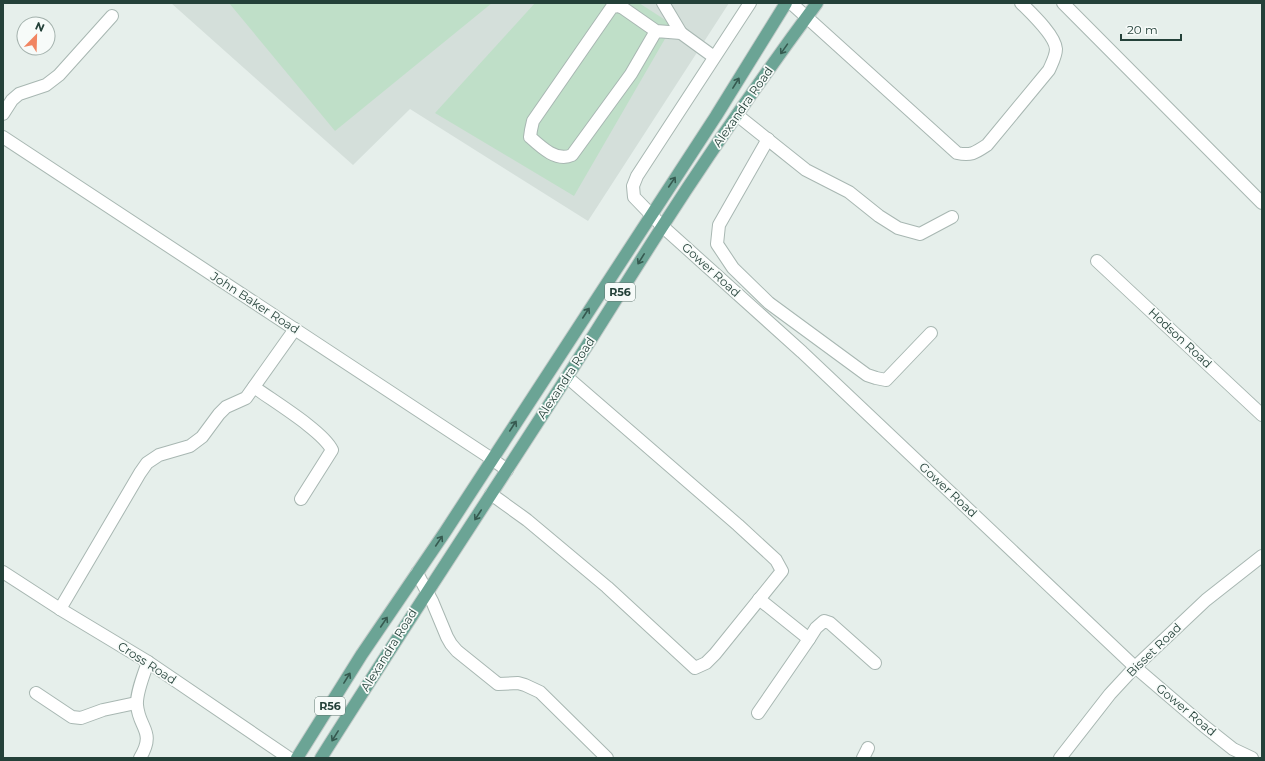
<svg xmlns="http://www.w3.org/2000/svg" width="1265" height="761" viewBox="0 0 1265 761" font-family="Montserrat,sans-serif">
<rect width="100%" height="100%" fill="#e6efeb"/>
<polygon fill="#d4dfda" points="171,3 729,3 588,221 410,109 353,165"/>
<g fill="#bfdfc8">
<polygon points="229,3 492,3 335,131"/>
<polygon points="535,3 639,3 673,25 574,196 435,113"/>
</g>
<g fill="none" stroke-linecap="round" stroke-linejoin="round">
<g stroke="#a8b7b2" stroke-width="14">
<g id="minor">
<polyline points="663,3 681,33"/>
<polyline points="750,3 637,176 633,186 634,197 662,226 802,352 1135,667 1204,726 1233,749 1252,758"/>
<path d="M791,3L957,153C971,156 975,153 987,145L1049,70C1052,63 1056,56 1056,49C1055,35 1031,13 1021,3"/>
<polyline points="1063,3 1262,203"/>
<path d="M656,31L631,74L572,155C557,162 542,148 530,137L531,130L533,121L612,7L618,6L623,8L656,31L681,33L714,57"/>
<polyline points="3,114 12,100 19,94 46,85 59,75 112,16"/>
<polyline points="737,115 806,170 849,192 879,216 898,228 920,234 952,217"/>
<polyline points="3,137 492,459 507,470"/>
<polyline points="768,139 719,225 717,244 733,268 769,303 867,375 876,378 886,380 931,333"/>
<polyline points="1097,261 1262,415"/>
<path d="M254,387C273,401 323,431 332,450L301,499"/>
<polyline points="491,494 527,520 607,587 695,668 706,663 715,654 782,571 776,560 738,525 567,377"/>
<polyline points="3,572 60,609 148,662 289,758"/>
<polyline points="417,573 432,601 447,637 451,644 457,651 498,684 518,683 525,685 540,692 607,758"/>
<polyline points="60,609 140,473 147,463 159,455 190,446 202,437 219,414 226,407 246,398 295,329"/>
<polyline points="809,639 816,628 824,621 830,623 875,663"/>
<polyline points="36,693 72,717 81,718 103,710 136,703"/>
<polyline points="758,713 809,639 759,599"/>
<path d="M140,758C156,731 139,729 137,705C136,693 144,674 148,662"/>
<polyline points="863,758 868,748"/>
<polyline points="1060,758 1110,694 1135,667 1206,600 1262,556"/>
</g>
</g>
<g stroke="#c2cac8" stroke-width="14">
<g id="major">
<polyline points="297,758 362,654 445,532 716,116 786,3"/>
<path d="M321,758C401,631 484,506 565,380C598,329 629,278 662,227C711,151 763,76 817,3"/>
</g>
</g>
<use href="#minor" stroke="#fff" stroke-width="12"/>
<use href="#major" stroke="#6ba495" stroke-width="12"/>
</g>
<defs><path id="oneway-shaft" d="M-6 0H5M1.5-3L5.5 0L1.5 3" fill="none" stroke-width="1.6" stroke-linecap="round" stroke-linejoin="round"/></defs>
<g stroke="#365a50">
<use href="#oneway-shaft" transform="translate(784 49) rotate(125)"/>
<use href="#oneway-shaft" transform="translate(736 83) rotate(-58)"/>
<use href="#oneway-shaft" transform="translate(672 182) rotate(-56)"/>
<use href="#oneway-shaft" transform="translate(641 259) rotate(122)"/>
<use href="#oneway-shaft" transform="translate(586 313) rotate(-57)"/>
<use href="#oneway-shaft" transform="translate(513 426) rotate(-57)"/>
<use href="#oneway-shaft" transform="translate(478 515) rotate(123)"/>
<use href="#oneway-shaft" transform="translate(439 541) rotate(-56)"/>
<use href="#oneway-shaft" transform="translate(384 622) rotate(-56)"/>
<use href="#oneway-shaft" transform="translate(347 678) rotate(-58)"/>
<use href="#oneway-shaft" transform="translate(335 736) rotate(122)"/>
</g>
<g text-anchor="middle" stroke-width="3.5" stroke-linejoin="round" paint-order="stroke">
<g fill="#f7fbf9" stroke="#637973" stroke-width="1">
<rect x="605" y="283" width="30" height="18" rx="3"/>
<rect x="315" y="697" width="30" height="18" rx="3"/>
</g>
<g font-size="11" font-weight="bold" fill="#244139">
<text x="620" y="296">R56</text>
<text x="330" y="710">R56</text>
</g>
<g font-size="12" fill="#244139" stroke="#f7fbf9">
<text transform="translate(743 107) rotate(-55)" y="4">Alexandra Road</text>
<text transform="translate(711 270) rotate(42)" y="4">Gower Road</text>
<text transform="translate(255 303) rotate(33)" y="4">John Baker Road</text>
<text transform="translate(1180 338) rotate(43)" y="4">Hodson Road</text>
<text transform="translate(566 378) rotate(-57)" y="4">Alexandra Road</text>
<text transform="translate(948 490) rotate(43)" y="4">Gower Road</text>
<text transform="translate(389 650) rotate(-58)" y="4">Alexandra Road</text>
<text transform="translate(1154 650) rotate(-44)" y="4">Bisset Road</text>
<text transform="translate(147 663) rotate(33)" y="4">Cross Road</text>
<text transform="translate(1186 710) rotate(40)" y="4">Gower Road</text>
</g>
</g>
<rect width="1265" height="761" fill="none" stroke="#244139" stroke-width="8"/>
<g transform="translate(36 36) rotate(23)"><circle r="19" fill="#f7fbf9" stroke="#a3b1ac"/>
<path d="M0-3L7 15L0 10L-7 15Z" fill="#f18562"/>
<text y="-6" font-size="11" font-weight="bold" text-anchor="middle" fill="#244139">N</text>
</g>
<path d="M1121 34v6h60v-6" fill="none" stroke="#244139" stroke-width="2"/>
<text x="1127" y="34" font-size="12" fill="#244139" stroke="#f7fbf9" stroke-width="3" paint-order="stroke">20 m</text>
</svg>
